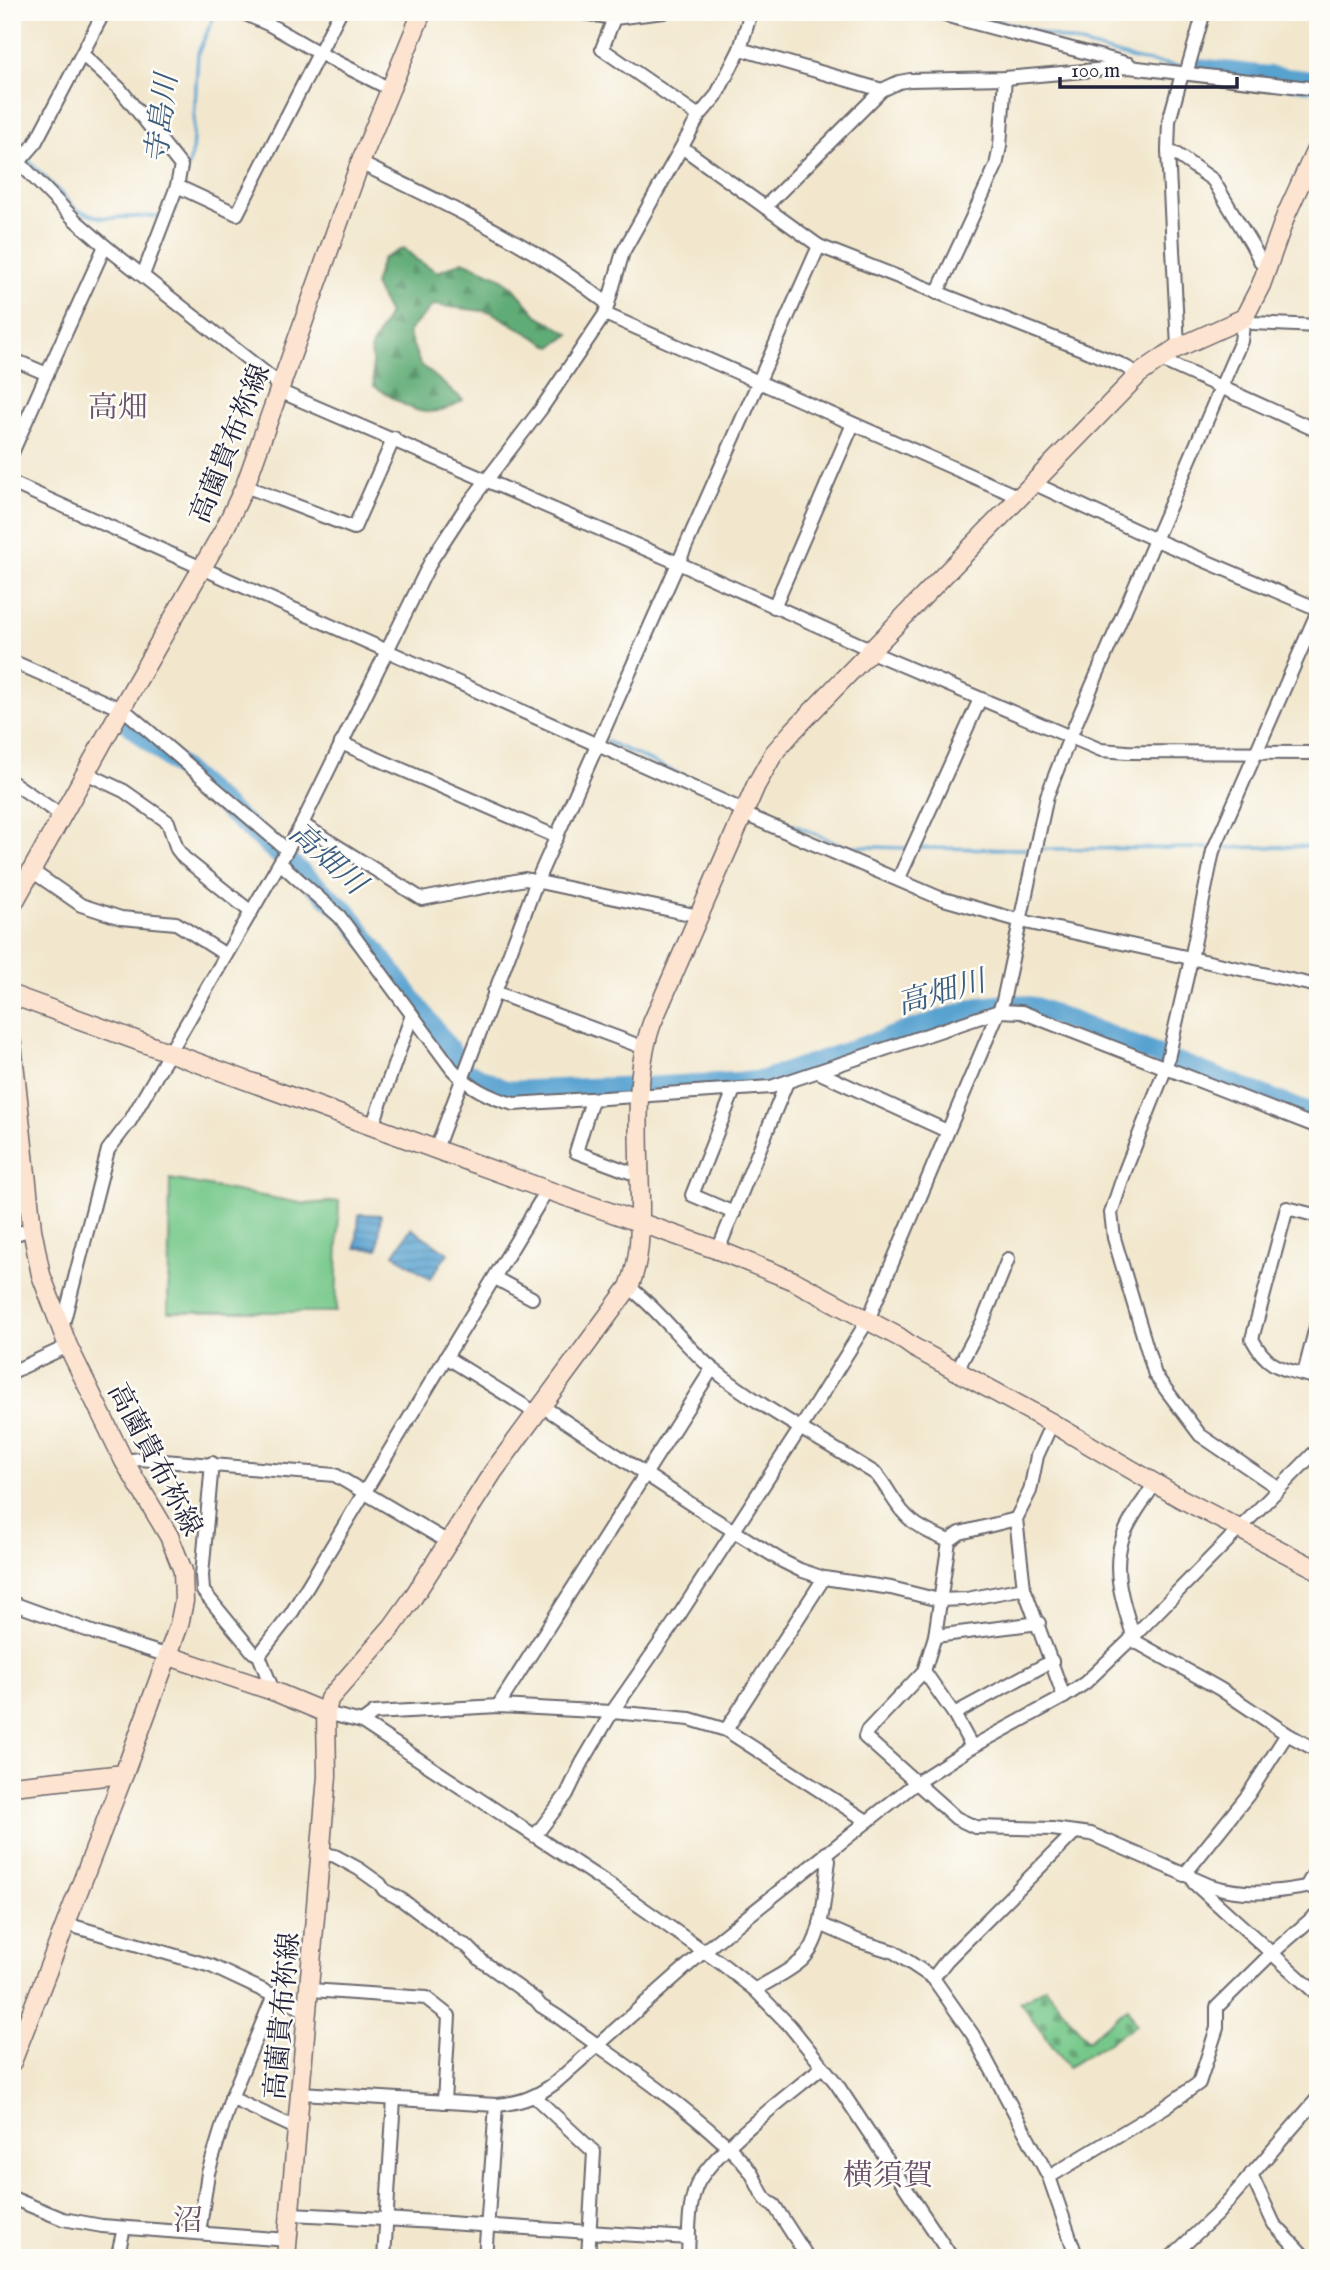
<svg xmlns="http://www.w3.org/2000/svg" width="1330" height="2270" viewBox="0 0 1330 2270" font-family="'IM FELL English','Noto Serif JP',serif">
<defs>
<pattern id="forest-firs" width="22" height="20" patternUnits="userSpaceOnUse" patternTransform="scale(1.75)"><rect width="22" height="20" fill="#60ac76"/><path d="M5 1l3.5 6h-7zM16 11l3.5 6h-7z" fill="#4f8c62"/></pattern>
<pattern id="cemetery-stones" width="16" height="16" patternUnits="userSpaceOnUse" patternTransform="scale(1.75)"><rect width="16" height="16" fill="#76c88a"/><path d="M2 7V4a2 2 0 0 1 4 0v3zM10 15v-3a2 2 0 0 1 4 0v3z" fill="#60a272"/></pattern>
<pattern id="water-rules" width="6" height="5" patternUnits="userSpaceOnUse" patternTransform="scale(1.75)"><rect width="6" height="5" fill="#58a2d0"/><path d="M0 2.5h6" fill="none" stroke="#4884aa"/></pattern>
</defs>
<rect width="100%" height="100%" fill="#fdfcf7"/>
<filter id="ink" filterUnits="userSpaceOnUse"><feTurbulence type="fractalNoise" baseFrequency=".0143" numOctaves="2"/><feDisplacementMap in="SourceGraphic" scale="14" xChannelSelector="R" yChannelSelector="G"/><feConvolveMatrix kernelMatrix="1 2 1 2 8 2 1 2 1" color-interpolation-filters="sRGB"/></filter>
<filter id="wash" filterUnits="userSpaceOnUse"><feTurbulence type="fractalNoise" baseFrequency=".00686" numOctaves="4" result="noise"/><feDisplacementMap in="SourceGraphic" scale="28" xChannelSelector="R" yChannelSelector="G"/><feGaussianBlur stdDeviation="1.57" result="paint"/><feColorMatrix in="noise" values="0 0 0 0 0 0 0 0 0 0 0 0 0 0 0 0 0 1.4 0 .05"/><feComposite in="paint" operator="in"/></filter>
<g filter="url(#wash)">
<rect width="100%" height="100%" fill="#f2e7cd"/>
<path fill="url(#forest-firs)" stroke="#416758" stroke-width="2" d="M404,248L417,260L438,272L463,261L498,276L513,287L537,315L570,334L552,347L491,312L433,305L408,332L420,364L463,400C424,425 408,407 374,386L371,348L389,314L374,285L382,259Z"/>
<polygon fill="url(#cemetery-stones)" stroke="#4c7562" stroke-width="2" points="1045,1987 1088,2041 1127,2008 1136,2025 1068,2067 1020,2002"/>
<polygon fill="#76c88a" stroke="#4c7562" stroke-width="2" points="170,1179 306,1204 339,1201 336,1312 168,1312"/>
<g fill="url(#water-rules)" stroke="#3d6286" stroke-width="2">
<polygon points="359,1214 381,1215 378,1249 356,1248"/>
<polygon points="411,1228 448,1253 430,1279 394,1254"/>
</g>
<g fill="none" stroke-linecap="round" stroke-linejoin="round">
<g stroke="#58a2d0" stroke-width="3.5">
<polyline points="967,12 1138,60 1186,67"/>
<polyline points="12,144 77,210 102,218 163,216"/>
<polyline points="175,210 192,154 198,53 216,12"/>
<polyline points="606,741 741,802"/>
<polyline points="751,807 844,846 906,848"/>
<polyline points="919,848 1026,849"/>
<polyline points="1220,848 1318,846"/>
<polyline points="1042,849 1208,848"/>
</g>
<g stroke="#58a2d0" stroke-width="21">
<polyline points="1194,68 1318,82"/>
<polyline points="130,724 348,914 458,1061"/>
<polyline points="471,1074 501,1089 511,1091 632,1087"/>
<polyline points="651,1087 762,1081 977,1008 1011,1004 1037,1008 1318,1117"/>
</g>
</g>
</g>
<g filter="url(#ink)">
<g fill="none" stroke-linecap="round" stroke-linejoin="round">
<g stroke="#6b676e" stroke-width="16">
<g id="street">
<polyline points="241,12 270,25 319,53 390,89"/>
<polyline points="577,12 614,18 664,12"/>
<polyline points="933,12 1129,64"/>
<polyline points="614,18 602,49 699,116"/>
<polyline points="740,49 882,90"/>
<polyline points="83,55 120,89 181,166 177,186 143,275"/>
<polyline points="1182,74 1169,121 1168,151 1176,154 1213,180 1252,245 1266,272"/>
<polyline points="1186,74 1204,12"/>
<polyline points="683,148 819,246 1120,364 1139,374"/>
<polyline points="1168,151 1178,347"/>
<polyline points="12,155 75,220 105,246 273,379 279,391 678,563 872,650 878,655 1101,750 1127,752 1318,753"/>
<polyline points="19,162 34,145 104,12"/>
<path d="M360,163C447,205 531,243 608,304"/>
<polyline points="177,186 237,214 340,12"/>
<polyline points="765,207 882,90 899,82 910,80 1005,78 1129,67 1318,89"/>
<polyline points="937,293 996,166 1000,146 1005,78"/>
<polyline points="605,314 1019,497"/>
<polyline points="12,359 47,374 105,246"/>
<polyline points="1161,360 1318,431"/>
<polyline points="12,453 47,374"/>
<polyline points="12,483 745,811"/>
<polyline points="1033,483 1156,540 1318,609"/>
<polyline points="245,486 354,528 394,438"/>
<polyline points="774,607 853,424"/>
<polyline points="12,661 114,706 120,711"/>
<polyline points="122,708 287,850"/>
<polyline points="341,743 557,837"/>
<polyline points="86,773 124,791 168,822 177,849 184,858 251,912"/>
<polyline points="12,782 62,816"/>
<polyline points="744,814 940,898 1021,921 1318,986"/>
<polyline points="302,824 422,899 525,879 699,916"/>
<path d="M280,863L340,917L452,1069C469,1087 490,1098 514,1104L771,1087L999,1011L1022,1012L1318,1127"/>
<polyline points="32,871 81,905 121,918 176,923 226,955"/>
<polyline points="899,878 980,699"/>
<polyline points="494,992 645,1048"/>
<polyline points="818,1072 947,1131"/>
<polyline points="734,1090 692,1195 734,1213"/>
<polyline points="592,1100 576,1152 640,1176"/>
<polyline points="372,1127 412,1015"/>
<polyline points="436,1149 536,883 819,246"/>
<path d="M1318,1216L1287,1208L1252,1339C1269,1371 1285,1369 1318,1378"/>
<polyline points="12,1235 32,1229"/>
<polyline points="718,1250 787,1082"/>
<polyline points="495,1278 532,1298"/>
<path d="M629,1287C661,1311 683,1345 714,1370C763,1409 822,1440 876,1474C886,1485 892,1499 902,1511C914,1526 932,1534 949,1541L935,1636L924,1671L867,1731L865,1737L946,1809L956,1818L975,1827L1052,1829L1091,1834L1211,1886C1250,1897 1278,1892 1318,1885"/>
<polyline points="61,1332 108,1150 130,1121 302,824 432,559 466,507 541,409 605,314 623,252 699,116 716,96 740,49 751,12"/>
<polyline points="446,1357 536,1413"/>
<polyline points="957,1370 983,1321 1008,1259"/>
<polyline points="12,1372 68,1346"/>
<polyline points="1304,1374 1318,1319"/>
<polyline points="542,1406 697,1508 782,1561 800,1570 824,1578 891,1588 939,1600 967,1599 1024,1588"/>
<polyline points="1052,1423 1037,1456 1030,1491 1016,1519 1024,1588 1064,1697"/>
<polyline points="124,1461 140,1459 335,1475 448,1542"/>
<polyline points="212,1463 202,1575 203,1591 253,1652 259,1655 273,1691"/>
<path d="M1155,1483C1144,1501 1128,1520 1122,1540C1112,1571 1123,1603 1132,1632L1131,1639L1220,1689L1287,1734L1318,1751"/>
<polyline points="1278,1488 1200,1435 1155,1375 1114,1238 1111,1213 1125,1171 1166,1067 1191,959 1213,851 1318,611"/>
<polyline points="949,1541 960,1533 1016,1519"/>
<polyline points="12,1603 95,1633 169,1656"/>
<polyline points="935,1636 1039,1623"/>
<polyline points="259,1655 291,1614 547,1190"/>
<polyline points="924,1671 954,1714 972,1747"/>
<polyline points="498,1706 712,1369"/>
<polyline points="326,1713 362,1722 614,1888 722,1964 755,1990 790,2026 836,2083 952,2258"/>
<polyline points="954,1714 1052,1661"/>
<polyline points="362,1722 374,1713 498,1706 612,1712 690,1719 726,1730 867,1821"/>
<polyline points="726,1730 824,1578"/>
<polyline points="535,1836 567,1794 582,1763 612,1712 676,1620 809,1415 868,1320 1003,1001 1047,796 1070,737 1241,341 1244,318 1253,323 1318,326"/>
<path d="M321,1853L335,1856L359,1869L380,1884L384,1890L402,1900L458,1942L467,1946L482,1961L536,2000L541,2006L557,2016C613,2057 673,2096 724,2143C733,2151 742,2161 750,2171C758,2182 761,2200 774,2205L808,2258"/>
<polyline points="1184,1875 1248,1795 1287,1734"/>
<polyline points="1194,1883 1318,1995"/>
<polyline points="1306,1887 1318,1866"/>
<polyline points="66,1924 211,1966 307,2011"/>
<polyline points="820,1924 859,1941 894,1952 933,1978 973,2035 1049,2177 1077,2258"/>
<polyline points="933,1978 947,1960 1075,1832"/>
<polyline points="311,1990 426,1998 449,2016 444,2102"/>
<path d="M755,1990C770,1980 789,1972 802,1960C825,1939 824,1890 829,1861L826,1853"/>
<path d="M301,2093L496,2105C520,2103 536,2097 555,2083L704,1951L917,1782L972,1747L1064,1697L1085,1683L1131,1639L1318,1449"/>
<polyline points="535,2097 594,2152 588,2258"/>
<polyline points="231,2098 298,2129"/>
<polyline points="1251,2174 1274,2224 1306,2258"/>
<polyline points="1049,2177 1165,2107 1199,2083 1217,2028 1217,2007 1271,1954 1318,1913"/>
<polyline points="12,2198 63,2219 102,2226 288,2240"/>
<path d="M291,2214C424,2220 556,2231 689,2238"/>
<polyline points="199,2233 208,2173 231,2098 274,1995"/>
<polyline points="117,2258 124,2228"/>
<polyline points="384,2258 394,2099"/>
<polyline points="485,2258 496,2105"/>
<path d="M688,2258C689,2236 688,2208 696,2187C710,2153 790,2094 821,2068"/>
<polyline points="1170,2258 1217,2214 1318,2098"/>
</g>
</g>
<g stroke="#6b676e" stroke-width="21">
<g id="secondary">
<polyline points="12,906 120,711 226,526 245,486 360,163 422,12"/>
<polyline points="12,995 547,1190 718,1250 794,1281 899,1337 913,1347 1052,1423 1180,1498 1318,1570"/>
<polyline points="12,1044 32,1229 41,1275 68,1346 124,1461 169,1536 183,1571 184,1601 179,1625 124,1774 12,1786"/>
<polyline points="169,1656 273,1691 326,1713"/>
<polyline points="12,2062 124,1774"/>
<path d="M286,2258L327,1776L326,1713L329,1699L392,1627L412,1599L493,1472L629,1287C640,1261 640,1235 640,1207C640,1149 632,1078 652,1023L756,785L774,753L793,731L1139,374L1175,349L1244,318L1261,285L1286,215L1318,145"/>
</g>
</g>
<use href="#street" stroke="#fff" stroke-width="12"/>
<use href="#secondary" stroke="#fde4d0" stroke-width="18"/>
</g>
</g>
<g text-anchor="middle" stroke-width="5" stroke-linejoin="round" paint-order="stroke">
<g font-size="28" fill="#22223b" stroke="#fdfcf7">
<text transform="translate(229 443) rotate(-68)" y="10">高薗貴布祢線</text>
<text transform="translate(156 1459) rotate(62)" y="10">高薗貴布祢線</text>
<text transform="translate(281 2016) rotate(-85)" y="10">高薗貴布祢線</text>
</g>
<g font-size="30" font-style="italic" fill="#3a5c7e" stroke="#fdfcf7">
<text transform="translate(161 119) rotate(-83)" y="10">寺島川</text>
<text transform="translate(328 858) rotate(42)" y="10">高畑川</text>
<text transform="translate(941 992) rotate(-16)" y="10">高畑川</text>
</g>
<g font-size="30" fill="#69526a" stroke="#fdfcf7">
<text x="118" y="417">高畑</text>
<text x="888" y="2185">横須賀</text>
<text x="188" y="2230">沼</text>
</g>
</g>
<rect width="1330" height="2270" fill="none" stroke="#fdfcf7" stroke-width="42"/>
<path d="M1060 77v10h177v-10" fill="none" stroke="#22223b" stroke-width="3.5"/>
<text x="1071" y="77" font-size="21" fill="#22223b" stroke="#fdfcf7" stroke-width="5" paint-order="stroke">100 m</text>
</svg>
